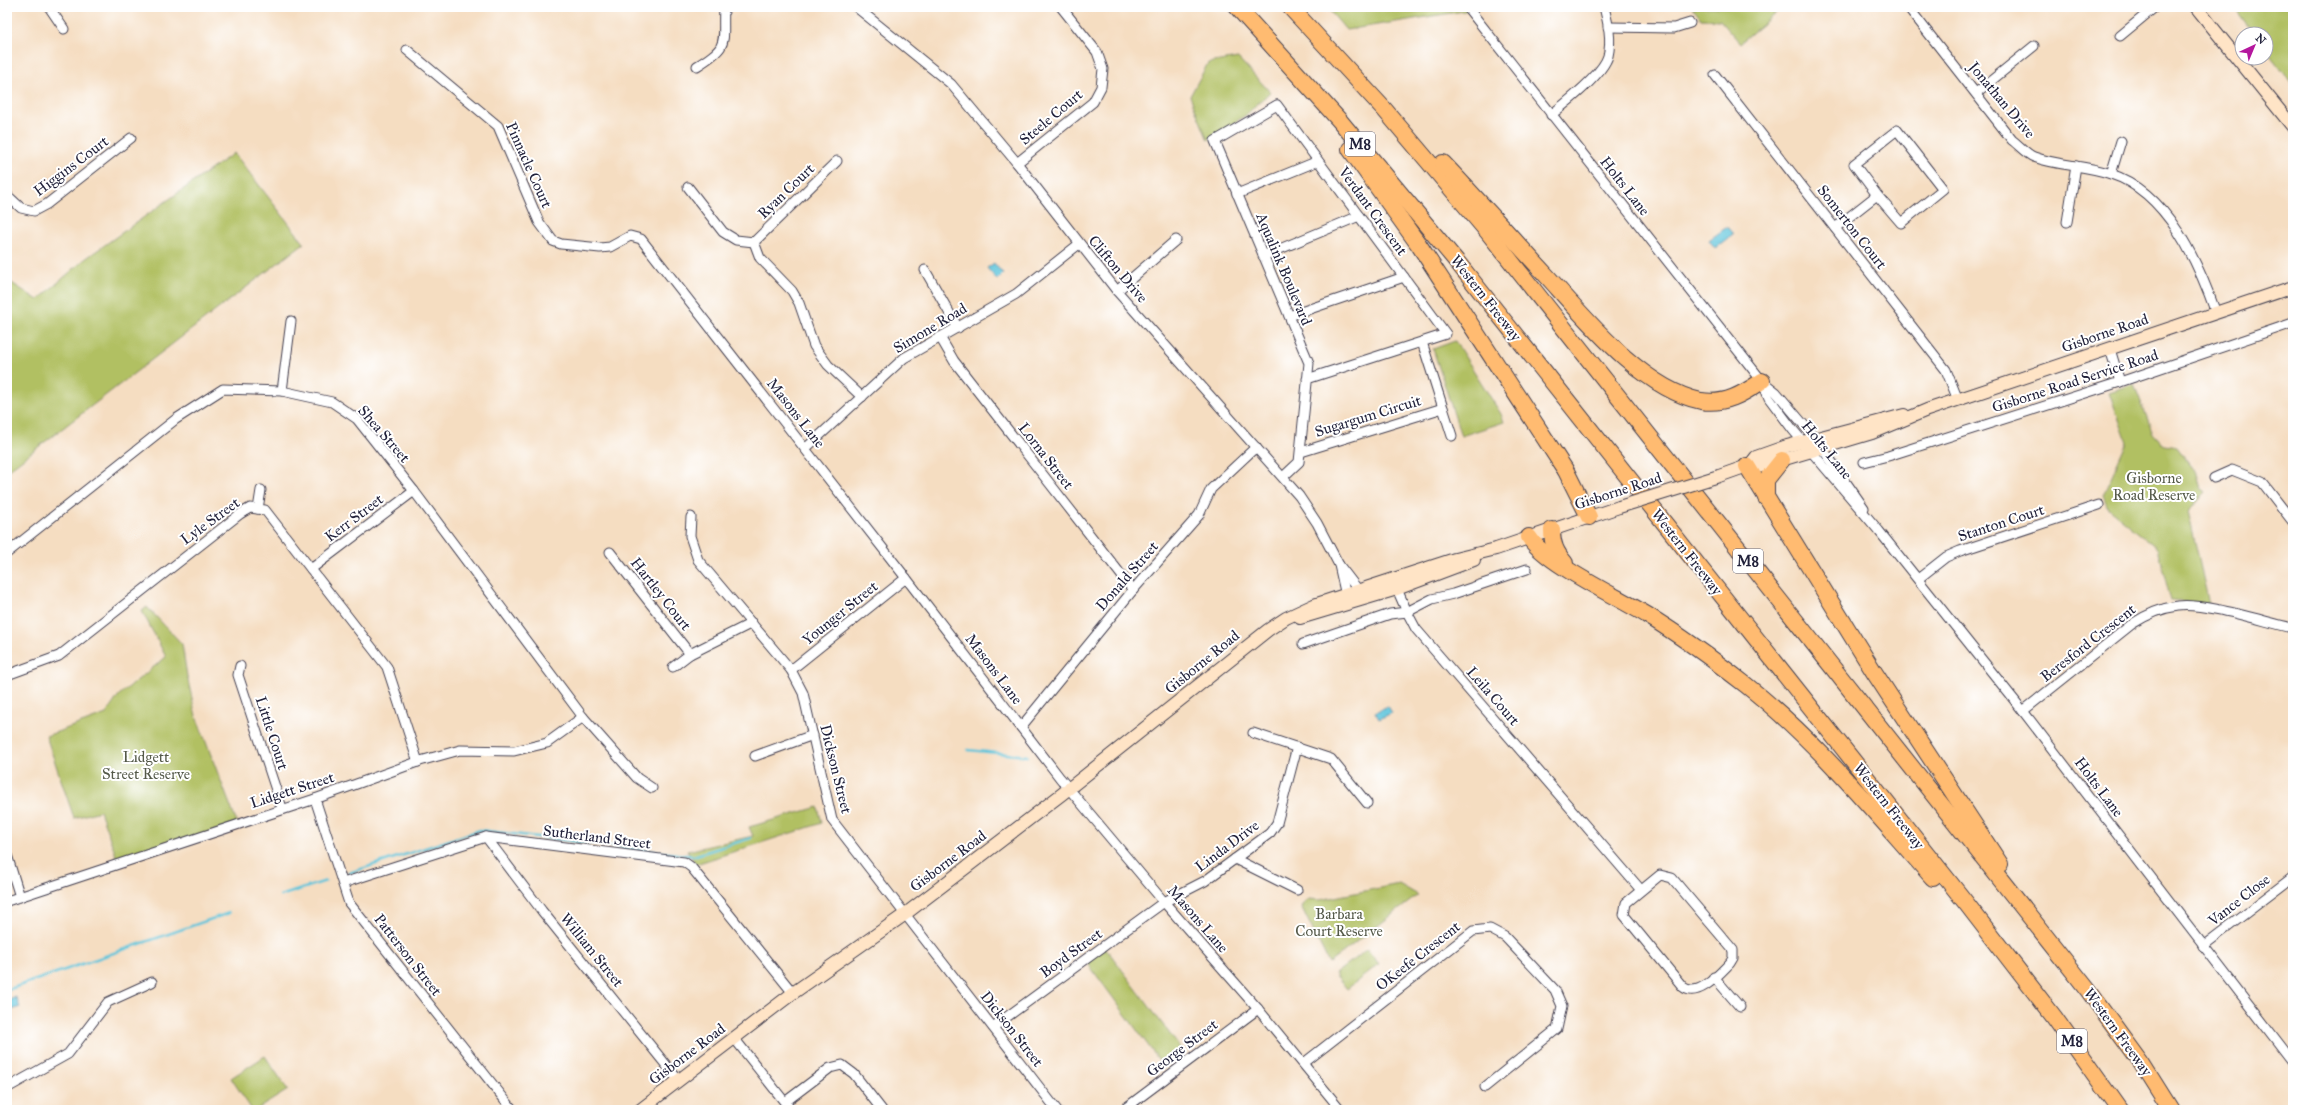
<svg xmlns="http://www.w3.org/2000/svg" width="2300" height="1117" viewBox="0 0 2300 1117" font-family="'IM FELL Great Primer',serif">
<rect width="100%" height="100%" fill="#fff"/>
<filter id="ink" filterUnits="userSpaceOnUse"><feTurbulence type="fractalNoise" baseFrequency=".025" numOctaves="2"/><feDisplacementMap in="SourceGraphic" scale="8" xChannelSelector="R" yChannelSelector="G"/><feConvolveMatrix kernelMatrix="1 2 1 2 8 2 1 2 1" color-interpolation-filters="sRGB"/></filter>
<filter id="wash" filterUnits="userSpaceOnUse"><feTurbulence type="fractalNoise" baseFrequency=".012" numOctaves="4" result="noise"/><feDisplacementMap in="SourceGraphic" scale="16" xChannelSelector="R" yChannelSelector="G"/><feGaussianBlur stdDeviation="0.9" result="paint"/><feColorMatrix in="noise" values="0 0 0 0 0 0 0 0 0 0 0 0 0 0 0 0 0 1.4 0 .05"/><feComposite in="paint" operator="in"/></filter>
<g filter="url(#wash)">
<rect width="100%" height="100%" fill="#f5ddc1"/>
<g fill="#b1c062" stroke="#6a714e">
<polygon points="1344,7 1489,7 1346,30 1329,10"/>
<polygon points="1692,7 1783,7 1740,43 1720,20 1701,19"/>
<polygon points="2234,7 2293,7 2293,85 2266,50 2266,34 2254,34"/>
<polygon points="1238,58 1270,92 1246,115 1208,140 1190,96 1208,63"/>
<polygon points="234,153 304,243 7,471 7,280 38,300 85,259"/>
<polygon points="1455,341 1501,414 1504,422 1461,436 1433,349"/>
<polygon points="2134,384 2153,433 2164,445 2177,447 2197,474 2201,488 2206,492 2188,511 2209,604 2171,601 2157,548 2108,508 2103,495 2127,442 2109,392"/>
<polygon points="147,607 182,644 187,676 196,716 237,823 119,864 100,811 74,818 46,736 106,714 119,695 166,657 142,611"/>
<polygon points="818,807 822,823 696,864 687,851 753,836 749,827"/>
<polygon points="1399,884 1418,895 1329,963 1301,906 1309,899 1320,900"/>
<polygon points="1105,947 1184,1053 1164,1067 1086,961"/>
<polygon points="1367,949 1379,964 1347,989 1335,974"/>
<polygon points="265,1056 288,1090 256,1110 252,1110 231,1078"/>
</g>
<g fill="#5ec5db" stroke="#40748b">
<polygon points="1727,227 1733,234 1715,248 1709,240"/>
<polygon points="994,263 1003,274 997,280 987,268"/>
<polygon points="1388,706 1392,713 1379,719 1375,712"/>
<polygon points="16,997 20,1007 7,1012 7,1001"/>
</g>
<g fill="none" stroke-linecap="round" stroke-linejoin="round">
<g stroke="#5ec5db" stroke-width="2.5">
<polyline points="968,750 1027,756"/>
<polyline points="349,873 480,830 693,856 751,838"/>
<polyline points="280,896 326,881"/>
<polyline points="7,990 229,913"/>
</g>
</g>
</g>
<g filter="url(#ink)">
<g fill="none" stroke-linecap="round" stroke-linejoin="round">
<g stroke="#423e4f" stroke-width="11">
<g id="street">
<polyline points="49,7 64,29"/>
<polyline points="856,7 951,84 1017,163 1117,291 1299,496 1317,523 1339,565 1359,591"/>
<polyline points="1467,7 1762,381 1776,392 1815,438 1864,508"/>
<path d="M1908,7L2012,140C2019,145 2026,154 2034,157C2058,166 2086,165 2111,174C2167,192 2198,262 2216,313"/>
<polyline points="1608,27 1674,28 1690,23"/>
<polyline points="2120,36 2155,7"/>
<polyline points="407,50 498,126 539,222 553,241 561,244 600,248 610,247 630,236 641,239 906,578 1060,778 1164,902 1258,1009 1341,1110"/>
<path d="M697,66C731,45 722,44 724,7"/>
<polyline points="1715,75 1946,370 1958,400"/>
<polyline points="1976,93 2034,46"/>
<path d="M1551,115C1566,103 1603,74 1608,56C1612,39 1608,23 1604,7"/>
<polyline points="837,161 754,242 760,258 792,291 799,303 814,346 828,365 862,397"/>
<polyline points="1017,163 1093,102 1101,87 1103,69 1097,52 1061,7"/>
<polyline points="2111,174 2121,141"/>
<polyline points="688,187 723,232 736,240 754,242"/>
<polyline points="1237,194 1318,161"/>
<polyline points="7,195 21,208 34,211 47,204 131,138"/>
<polyline points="2067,222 2076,166"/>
<polyline points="1835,228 1877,195 1901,223 1943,189 1897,130 1854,164 1877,195"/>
<polyline points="1263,256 1359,216"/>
<polyline points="925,270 958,328"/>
<polyline points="1117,291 1176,240"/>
<polyline points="1289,316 1404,277"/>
<polyline points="940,337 954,361 1133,590"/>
<polyline points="2110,349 2120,382"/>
<polyline points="1762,381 1769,398 1793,430 1879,531 2023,711 2293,1062"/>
<polyline points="282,391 291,321"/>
<polyline points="1443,408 1452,436"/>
<polyline points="806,448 904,358 1016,294 1079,244"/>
<polyline points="1301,452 1443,408 1422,342"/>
<polyline points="1864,462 1888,456 2120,382 2293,323"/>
<polyline points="1283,477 1299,462 1309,363 1215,141 1277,105 1446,334 1307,379"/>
<polyline points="2214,478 2232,470 2262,482 2293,522"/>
<polyline points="258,509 261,490"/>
<polyline points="691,517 690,536 698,560 791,670 803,693 832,820 1057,1110"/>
<polyline points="610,552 690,654"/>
<polyline points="7,553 176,419 223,389 282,391 332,402 357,419 414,491 583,717 637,778 652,788"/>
<polyline points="1339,565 1346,596"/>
<polyline points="311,569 414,491"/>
<polyline points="1918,579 1946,557 1960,551 2099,505"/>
<polyline points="1397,589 1407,612 1416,629 1641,890"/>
<polyline points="1303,644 1390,614 1407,612 1432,599 1453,594 1527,569"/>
<polyline points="240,666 238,675 282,808"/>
<polyline points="673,667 690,654 752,623"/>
<polyline points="791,670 906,578"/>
<polyline points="7,675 59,656 240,514 250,508 265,510 387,667 418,762"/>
<path d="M2023,711L2132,624C2146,615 2161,608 2178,606C2204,602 2265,622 2293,628"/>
<polyline points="1021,727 1133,590 1199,515 1211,489 1256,447"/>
<polyline points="1253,733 1331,759 1367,803"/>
<polyline points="755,756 813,735"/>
<polyline points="315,799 349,903 513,1110"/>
<polyline points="486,837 542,911 679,1081"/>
<polyline points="7,855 20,897"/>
<polyline points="1235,859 1297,890"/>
<path d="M1660,875L1672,878L1733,950V958L1730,963C1720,973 1698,999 1683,987L1624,915L1626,903Z"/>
<polyline points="343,883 486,837 684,862 691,867 793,993"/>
<polyline points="7,901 315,799 420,761 460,750 514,751 547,743 583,717"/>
<polyline points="2203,946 2293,877"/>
<polyline points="1714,977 1740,1007"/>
<polyline points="993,1027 1164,902 1205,881 1270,833 1277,823 1297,747"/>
<polyline points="734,1038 791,1110"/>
<polyline points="1304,1063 1473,931 1490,929 1505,937 1555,990 1562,1006 1557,1029 1485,1087"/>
<polyline points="7,1088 68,1054 108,1002 152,982"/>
<polyline points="785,1102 830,1068 842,1065 854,1074 882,1110"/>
<polyline points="1123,1110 1258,1009"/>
</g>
</g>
<g stroke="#423e4f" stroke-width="14">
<g id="secondary">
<polyline points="2196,7 2293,127"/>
<polyline points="1750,465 1756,457 1787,446 1904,415"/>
<polyline points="1719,476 1750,465 1758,467 1872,433 1927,410 2293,287"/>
<polyline points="1300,618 1397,589 1474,560"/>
<polyline points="640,1110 793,993 904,915 1062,794 1268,630 1286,618 1314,605 1455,559 1496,549 1619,507"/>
</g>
</g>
<g stroke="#423e4f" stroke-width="18">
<g id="highway">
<polyline points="1237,7 1340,121 1458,263 1966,903 2054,1017 2120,1110"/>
<polyline points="1290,7 1384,109 1487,231 2088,990 2142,1064 2171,1110"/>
<polyline points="1350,149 1419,245 1566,471 1589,517"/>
<path d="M1443,163C1478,200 1512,238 1546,275C1585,318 1642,389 1701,401C1725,405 1743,394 1762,381"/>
<polyline points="1747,466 1874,672 2000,864"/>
<polyline points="1766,498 1766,480 1782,460"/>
<path d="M1552,530C1552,544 1556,553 1565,563"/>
<path d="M1529,537C1545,563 1618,597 1647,615C1681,636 1714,660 1746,685C1816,740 1874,812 1933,878"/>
</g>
</g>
<use href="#street" stroke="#fff" stroke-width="9"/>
<use href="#secondary" stroke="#ffe4c6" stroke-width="12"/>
<use href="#highway" stroke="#ffbb71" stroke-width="16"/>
<g stroke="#423e4f" stroke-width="14" stroke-linecap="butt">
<polyline id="secondary-bridge" points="1619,507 1719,476"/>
</g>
<use href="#secondary-bridge" stroke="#ffe4c6" stroke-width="12"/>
</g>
</g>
<g text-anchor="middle" stroke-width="4" stroke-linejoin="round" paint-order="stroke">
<g fill="#fff" stroke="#646476" stroke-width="1">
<rect x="1345" y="132" width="30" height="24" rx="3"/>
<rect x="1733" y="549" width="30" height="24" rx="3"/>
<rect x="2057" y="1029" width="30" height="24" rx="3"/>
</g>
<g font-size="14" font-weight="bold" fill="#22223b">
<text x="1360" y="149">M8</text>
<text x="1748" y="566">M8</text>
<text x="2072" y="1046">M8</text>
</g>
<g font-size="15" fill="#22223b" stroke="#fff">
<text transform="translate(2002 100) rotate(50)" y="5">Jonathan Drive</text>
<text transform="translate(1051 117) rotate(-40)" y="5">Steele Court</text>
<text transform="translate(529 165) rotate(66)" y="5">Pinnacle Court</text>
<text transform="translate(71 166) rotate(-37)" y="5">Higgins Court</text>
<text transform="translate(1625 186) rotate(52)" y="5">Holts Lane</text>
<text transform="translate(786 191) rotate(-44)" y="5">Ryan Court</text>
<text transform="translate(1373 211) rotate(54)" y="5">Verdant Crescent</text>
<text transform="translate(1852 227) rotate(52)" y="5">Somerton Court</text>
<text transform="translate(1118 269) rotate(50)" y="5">Clifton Drive</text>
<text transform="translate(1284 269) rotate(67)" y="5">Aqualink Boulevard</text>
<text transform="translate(1486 298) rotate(52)" y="5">Western Freeway</text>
<text transform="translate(930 328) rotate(-31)" y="5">Simone Road</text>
<text transform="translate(2105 333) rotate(-19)" y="5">Gisborne Road</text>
<text transform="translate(2075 381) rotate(-18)" y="5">Gisborne Road Service Road</text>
<text transform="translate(796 413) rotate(52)" y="5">Masons Lane</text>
<text transform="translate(1368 416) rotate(-17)" y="5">Sugargum Circuit</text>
<text transform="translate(384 434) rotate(49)" y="5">Shea Street</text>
<text transform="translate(1827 450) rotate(51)" y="5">Holts Lane</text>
<text transform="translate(1046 456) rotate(52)" y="5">Lorna Street</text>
<text transform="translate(1618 491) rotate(-18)" y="5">Gisborne Road</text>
<text transform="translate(354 518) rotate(-37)" y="5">Kerr Street</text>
<text transform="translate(210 521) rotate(-36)" y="5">Lyle Street</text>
<text transform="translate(2001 523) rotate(-18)" y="5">Stanton Court</text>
<text transform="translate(1687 552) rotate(52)" y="5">Western Freeway</text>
<text transform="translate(1127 576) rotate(-49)" y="5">Donald Street</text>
<text transform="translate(661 594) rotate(52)" y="5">Hartley Court</text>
<text transform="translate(840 613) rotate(-39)" y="5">Younger Street</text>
<text transform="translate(2088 643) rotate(-38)" y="5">Beresford Crescent</text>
<text transform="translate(1202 662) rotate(-39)" y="5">Gisborne Road</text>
<text transform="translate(994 669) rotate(53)" y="5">Masons Lane</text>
<text transform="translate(1493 696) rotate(49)" y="5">Leila Court</text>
<text transform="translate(272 733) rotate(72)" y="5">Little Court</text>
<text transform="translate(836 769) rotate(76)" y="5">Dickson Street</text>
<text transform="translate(2099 787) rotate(53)" y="5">Holts Lane</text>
<text transform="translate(292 790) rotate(-18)" y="5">Lidgett Street</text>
<text transform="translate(1889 806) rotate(52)" y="5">Western Freeway</text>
<text transform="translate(597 837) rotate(7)" y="5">Sutherland Street</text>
<text transform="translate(1227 846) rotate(-37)" y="5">Linda Drive</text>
<text transform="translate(948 861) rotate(-37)" y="5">Gisborne Road</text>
<text transform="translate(2239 900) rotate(-38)" y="5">Vance Close</text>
<text transform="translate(1198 919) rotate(49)" y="5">Masons Lane</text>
<text transform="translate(592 950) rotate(51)" y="5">William Street</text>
<text transform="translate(1071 953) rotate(-36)" y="5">Boyd Street</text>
<text transform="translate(408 955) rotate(52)" y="5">Patterson Street</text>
<text transform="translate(1418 956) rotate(-38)" y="5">OKeefe Crescent</text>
<text transform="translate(1012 1029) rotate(52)" y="5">Dickson Street</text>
<text transform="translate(2118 1032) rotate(54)" y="5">Western Freeway</text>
<text transform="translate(1182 1048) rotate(-37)" y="5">George Street</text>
<text transform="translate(687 1054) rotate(-37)" y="5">Gisborne Road</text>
</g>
<g font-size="15" fill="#545949" stroke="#fff">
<text x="2154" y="483">Gisborne<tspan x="2154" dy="17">Road Reserve</tspan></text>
<text x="146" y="762">Lidgett<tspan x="146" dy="17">Street Reserve</tspan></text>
<text x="1339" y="919">Barbara<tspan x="1339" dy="17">Court Reserve</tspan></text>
</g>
</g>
<rect width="2300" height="1117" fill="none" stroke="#fff" stroke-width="24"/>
<g transform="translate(2254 46) rotate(44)"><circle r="19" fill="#ffffff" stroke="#a7a7b1"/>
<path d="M0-3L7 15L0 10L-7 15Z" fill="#b5179e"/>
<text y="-6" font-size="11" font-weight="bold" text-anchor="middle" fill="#22223b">N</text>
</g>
</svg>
